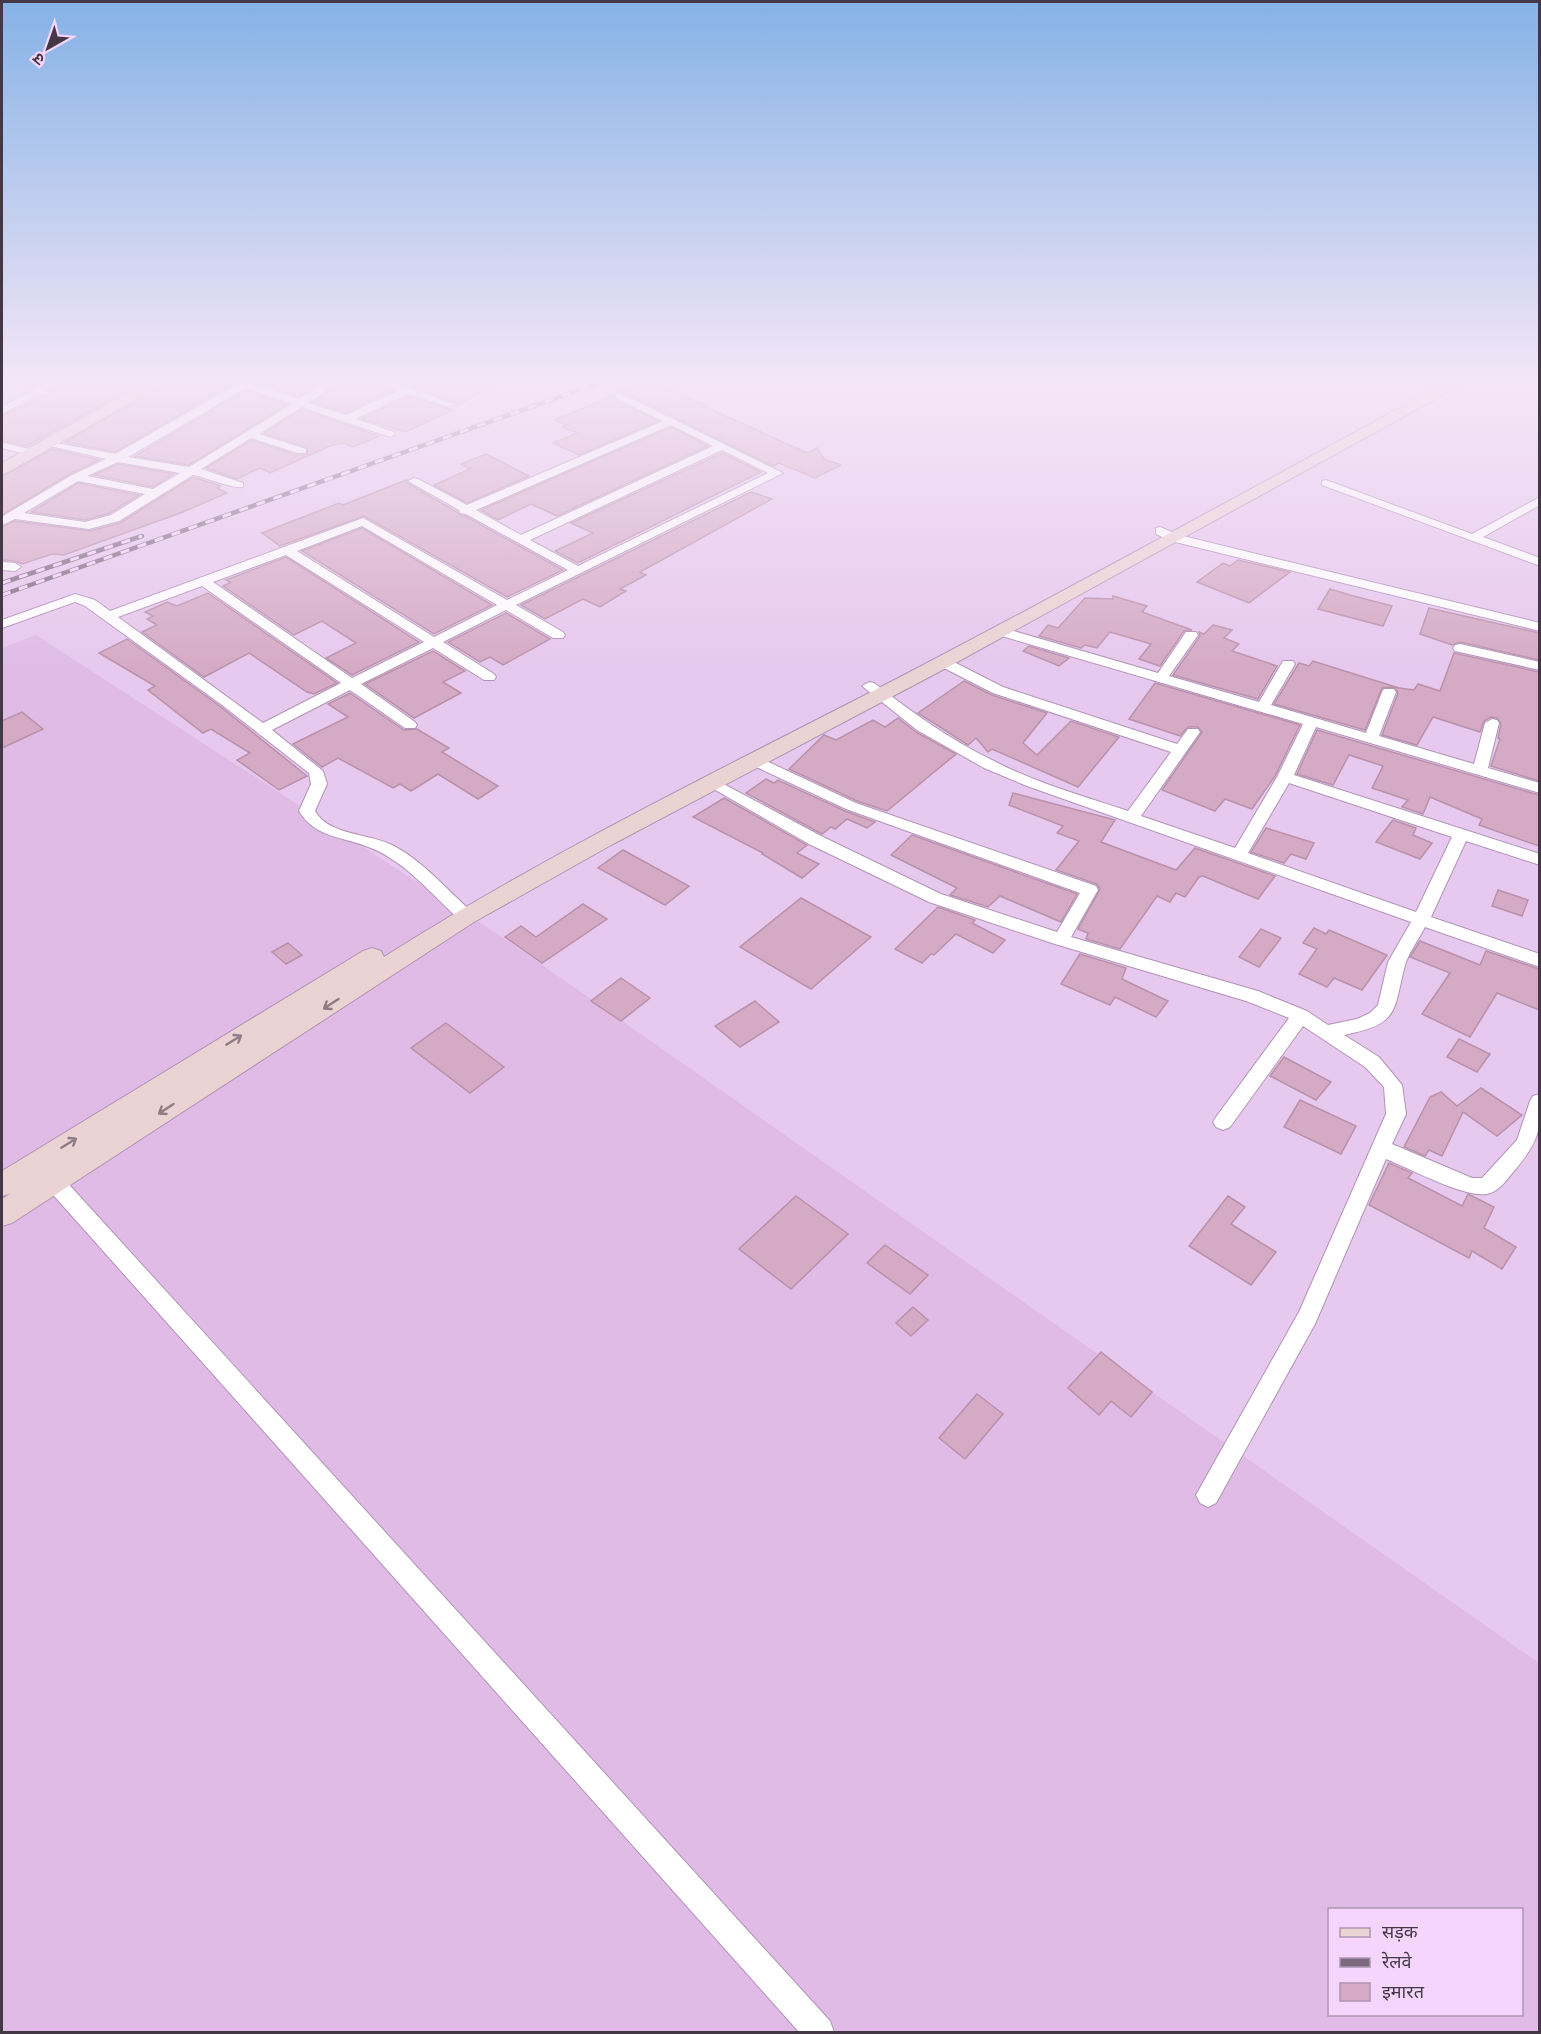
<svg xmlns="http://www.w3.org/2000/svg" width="1541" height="2034" viewBox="0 0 1541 2034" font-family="Manrope,'Noto Sans Devanagari',sans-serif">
<rect width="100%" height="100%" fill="#e7c8ee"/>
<path fill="#dfbbe6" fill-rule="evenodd" d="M36,635L505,939L1539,1663V2032H2V648ZM1330,1910H1522V2014H1330Z"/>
<g fill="#d5aac5" stroke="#ba91aa" stroke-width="1.5">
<polygon points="61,384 140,384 27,446 2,440 2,416 60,388"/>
<polygon points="165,384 233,384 115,452 65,442"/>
<polygon points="263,384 318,384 299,397"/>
<polygon points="338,384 379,384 392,391 346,413 313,402"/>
<polygon points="406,384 498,384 455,406 455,402"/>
<polygon points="639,384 654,384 708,406 706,407 807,453 817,448 824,459 841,465 815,478 779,463 773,466 622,391"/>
<polygon points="246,390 287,405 189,465 135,456"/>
<polygon points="613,395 615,400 658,421 579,455 553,443 577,433 563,427 567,425 555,420"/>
<polygon points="408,396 453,410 406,432 362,419"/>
<polygon points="301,409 379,436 353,447 342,443 330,446 270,473 260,468 237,479 206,468 251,440 297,455 308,455 307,447 264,433"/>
<polygon points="671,427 708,446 557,516 531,504 498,520 481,510"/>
<polygon points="53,449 99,460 71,473 2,515 2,476"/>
<polygon points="722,453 761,472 578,563 555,551 593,533 571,523"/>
<polygon points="486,454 529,476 467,503 434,485 470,469 461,464"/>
<polygon points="118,464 174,474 153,487 94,475"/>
<polygon points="193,477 221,486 217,488 227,493 183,512 64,555 52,554 22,564 15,561 2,560 2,527 15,521 90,531 120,523"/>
<polygon points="406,480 407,483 457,512 460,515 465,516 563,570 507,597 364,516 280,546 262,533 339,503 343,505"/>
<polygon points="78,483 139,495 110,513 85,520 31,512"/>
<polygon points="751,492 772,499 640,572 646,575 620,589 626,591 600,607 583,599 545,619 521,605"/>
<polygon points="362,528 492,605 434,634 302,551"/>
<polygon points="286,557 419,642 352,675 326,658 356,643 322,621 294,635 223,586 231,582 226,580"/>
<polygon points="1238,560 1290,572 1249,603 1197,582 1223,563 1230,566"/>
<polygon points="1330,589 1350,595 1392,606 1383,626 1318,609"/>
<polygon points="208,593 337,683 314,694 307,692 249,653 204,677 142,632 157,625 147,619 153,616 145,612 167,602 177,606"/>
<polygon points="1113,596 1147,606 1142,612 1192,630 1184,631 1160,666 1139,659 1151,644 1110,632 1097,648 1085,645 1081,648 1039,636 1048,625 1058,628 1085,598 1113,599"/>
<polygon points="1429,608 1539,633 1539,660 1460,642 1452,645 1420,634"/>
<polygon points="506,613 550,639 503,665 490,657 480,662 448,642"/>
<polygon points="1213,625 1232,630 1224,638 1239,644 1232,651 1277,666 1258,699 1173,675 1200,636 1199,632 1204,634"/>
<polygon points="127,639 221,707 307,776 279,790 237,760 250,753 211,729 203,733 148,690 155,686 99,653"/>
<polygon points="1029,646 1069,658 1059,666 1023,651"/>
<polygon points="433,651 465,671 443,682 461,693 414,718 365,684"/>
<polygon points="1454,653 1539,672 1539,781 1491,766 1500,739 1498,738 1501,724 1497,718 1491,717 1484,721 1480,732 1433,717 1417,745 1382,735 1398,693 1394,687 1382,688 1365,730 1274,704 1299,663 1309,666 1313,661 1399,688 1414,690 1418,684 1440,691"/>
<polygon points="964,681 992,695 1047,713 1023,743 1037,755 1071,721 1119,737 1078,787 992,749 988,752 976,738 968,745 918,713"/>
<polygon points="1155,683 1300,725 1275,776 1252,809 1225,799 1215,811 1162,790 1202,732 1198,727 1188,727 1180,736 1129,719"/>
<polygon points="350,693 404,730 417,729 449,748 442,752 498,786 478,799 438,774 411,791 400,784 393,788 338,758 322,767 293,744 348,717 328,704"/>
<polygon points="22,712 43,729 2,748 2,721"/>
<polygon points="898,718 916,732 956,754 887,811 857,801 789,769 824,735 836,740 873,720 885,727"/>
<polygon points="1317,730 1539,795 1539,846 1479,825 1482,819 1430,797 1423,814 1402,807 1408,800 1372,788 1383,766 1349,755 1333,785 1297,774"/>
<polygon points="766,779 774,783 778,780 845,811 875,822 867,828 847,819 835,829 831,827 822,834 746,793"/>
<polygon points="1013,793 1115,820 1101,842 1176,870 1195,848 1275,876 1258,899 1203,876 1199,877 1185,897 1176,893 1170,902 1157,896 1120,949 1086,939 1088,933 1078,929 1100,889 1097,884 1056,870 1079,841 1057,833 1063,826 1009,805"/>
<polygon points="724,798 807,845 797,853 819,864 802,878 762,854 763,853 693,817"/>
<polygon points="1393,820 1416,828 1413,835 1432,843 1420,859 1376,842"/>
<polygon points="1266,828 1314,843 1306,859 1291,854 1284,863 1251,852"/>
<polygon points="912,835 1077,894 1061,922 1000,896 988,907 950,895 957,888 891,855"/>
<polygon points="623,850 689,886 665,905 598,868"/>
<polygon points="1498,890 1528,900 1522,916 1492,906"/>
<polygon points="801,898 871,937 811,989 740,947"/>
<polygon points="583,904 607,919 542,963 505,937 521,926 536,937"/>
<polygon points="938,907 975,920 972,923 1005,940 993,953 956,934 934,955 931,954 922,963 895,949"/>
<polygon points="1314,928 1326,934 1329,930 1387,955 1362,990 1334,978 1327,987 1299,974 1317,949 1303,943"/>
<polygon points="1261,929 1281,938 1259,967 1239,957"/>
<polygon points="1420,941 1480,965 1486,951 1539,969 1539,1010 1497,993 1470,1037 1422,1014 1450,973 1410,957"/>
<polygon points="288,943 302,955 286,964 272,952"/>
<polygon points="1080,954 1126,968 1122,979 1168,1001 1156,1017 1115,997 1110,1005 1061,984"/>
<polygon points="621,978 650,998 621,1021 591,1001"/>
<polygon points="755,1001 779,1022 740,1047 715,1026"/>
<polygon points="446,1023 504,1067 470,1093 411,1048"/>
<polygon points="1459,1039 1490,1054 1477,1072 1447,1057"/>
<polygon points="1284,1057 1331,1082 1316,1100 1270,1076"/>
<polygon points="1481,1088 1522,1115 1497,1136 1463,1112 1442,1156 1429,1150 1425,1156 1404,1147 1430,1097 1441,1092 1457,1106"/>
<polygon points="1300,1100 1356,1126 1341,1154 1284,1127"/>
<polygon points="1389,1163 1412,1173 1408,1178 1462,1206 1468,1194 1494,1207 1484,1228 1516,1247 1502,1269 1472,1251 1469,1258 1369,1205"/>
<polygon points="796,1196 848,1234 791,1289 739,1249"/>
<polygon points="1228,1196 1245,1207 1231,1224 1276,1252 1251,1285 1189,1246"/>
<polygon points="885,1245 928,1275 910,1294 867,1263"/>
<polygon points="913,1307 928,1320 911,1336 896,1323"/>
<polygon points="1101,1352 1152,1392 1131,1417 1111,1401 1099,1415 1068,1388"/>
<polygon points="977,1394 1003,1414 965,1459 939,1438"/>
</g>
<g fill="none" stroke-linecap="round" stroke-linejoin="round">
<g stroke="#b093b6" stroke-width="2">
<g id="street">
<polygon points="45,384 58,384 2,414 2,407"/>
<path d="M238,384H255L299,399L323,384H336L308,403L346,415L398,391L381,384H398L454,404L449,407L408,394L356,419L394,432L395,434L390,437L301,407L259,434L306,449V453H298L251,438L201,469L243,483V487C232,489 206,477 193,475L119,521L89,529L15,519L2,525V517L8,513L72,475L106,459L46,445V441L115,454ZM246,388L292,404L189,467L128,457ZM118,462L180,473L153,489L87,476ZM78,481L145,494L111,515L85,522L24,513Z"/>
<path d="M620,393L783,473L516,605L563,632L565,635L563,638H553L506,610L443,642L494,674L496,677L494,680H484L433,648L361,684L415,722L417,725L415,728H405L350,690L272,730L323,771L327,784L315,811C329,836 370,833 394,846C424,862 447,890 472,912L474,916L472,920H460C432,895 406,862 371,848C343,836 316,839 299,811L311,784L309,773L222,705L85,606L75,602L2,628V620L75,594L95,600L110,611L363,518L507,600L568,570L466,514L460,513L459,510L408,481L414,478L418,479L467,505L663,421L616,398L615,396ZM671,425L713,446L521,535L476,510ZM722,450L768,473L578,566L530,540ZM362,526L497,605L434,637L297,551ZM286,555L424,642L352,678L213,582ZM202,586L341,683L263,723L118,617Z"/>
<polygon points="2,442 36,451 38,453 32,456 2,448"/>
<polygon points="1326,480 1472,534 1540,497 1540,505 1483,537 1540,558 1540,566 1322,485 1322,481"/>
<polygon points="1160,527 1179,535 1540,623 1540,631 1171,541 1156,534 1156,528"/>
<polygon points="2,562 15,563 21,567 15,571 2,570"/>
<path d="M1000,627L1158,673L1186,632H1196L1198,635L1169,676L1259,702L1283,661H1293L1295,664L1271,705L1366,733L1382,692L1384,689H1394L1396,692L1379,736L1474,764L1485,723L1492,719L1497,720L1499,723L1488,768L1540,783V793L1316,727L1294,775L1540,854V865L1466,841L1431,917L1540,954V967L1425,927C1419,939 1409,952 1405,965C1393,1012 1400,1024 1344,1035L1379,1057L1402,1085L1406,1114L1392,1144L1472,1178H1482L1517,1140L1530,1101L1533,1096L1540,1094C1540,1133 1540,1139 1515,1170C1507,1179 1499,1192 1487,1194C1464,1198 1409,1168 1386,1159L1315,1324L1216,1503L1208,1507L1200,1503L1196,1495L1299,1312L1386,1114L1384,1087L1365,1067L1303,1026L1230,1127L1223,1130L1216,1127L1213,1122L1216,1117L1289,1018L1246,1001L1055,944L929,902L809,844L705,784L713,779L718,781L821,836L941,894L1057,932L1080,893L846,809L750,764L748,761L755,757L760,758L856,803L1096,886L1098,890L1071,937L1258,991L1307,1011L1328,1025L1357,1019L1370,1013L1378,1005L1388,962L1411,922L1027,786L984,768L917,730L862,686L869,682L874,683C912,712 950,740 994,761C1036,783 1083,796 1128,811L1171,752L993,693L938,665L936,662L938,659H948L1003,687L1177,744L1188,729H1198L1200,732L1141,816L1235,848L1277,777L1303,724L995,634L993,631L995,628ZM1289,783L1452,837L1416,912L1248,853Z"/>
<polygon points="1460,644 1540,662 1540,670 1455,651 1453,648 1455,645"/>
<polygon points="46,1165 53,1167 830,2021 834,2032 799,2032 39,1179 36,1173 39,1167"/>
</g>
</g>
<g stroke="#b093b6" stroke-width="2">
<g id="secondary">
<polygon points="145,384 163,384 8,472 2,474 2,463"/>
<path d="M1444,384H1463L950,666L613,844L474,922L12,1223L2,1226V1199L10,1194L2,1196V1171L363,951L372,948L381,951L384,957C551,851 730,765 906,674C1086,580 1265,481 1444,384Z"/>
</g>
</g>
<use href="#street" fill="#fff" fill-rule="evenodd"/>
<use href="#secondary" fill="#ebd3d3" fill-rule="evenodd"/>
<g stroke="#7d6980" stroke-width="4.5">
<g id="rail">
<polyline points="2,583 142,536"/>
<polyline points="2,595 596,384"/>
</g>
</g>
<use href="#rail" stroke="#f5d5fb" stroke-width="3" stroke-dasharray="9" stroke-linecap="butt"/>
</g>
<defs><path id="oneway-shaft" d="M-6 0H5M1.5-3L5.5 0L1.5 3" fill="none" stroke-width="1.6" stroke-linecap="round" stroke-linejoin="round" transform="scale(1.5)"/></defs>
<g stroke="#8f7d85">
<use href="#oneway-shaft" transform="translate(331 1004) rotate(147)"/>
<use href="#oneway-shaft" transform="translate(234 1040) rotate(-32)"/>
<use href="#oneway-shaft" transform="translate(166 1109) rotate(147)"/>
<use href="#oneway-shaft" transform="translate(69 1143) rotate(-32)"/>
</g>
<linearGradient id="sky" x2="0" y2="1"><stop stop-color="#85b2e6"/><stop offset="0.57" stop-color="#f4e6f7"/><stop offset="1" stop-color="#f4e6f7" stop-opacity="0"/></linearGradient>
<rect width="1541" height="669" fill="url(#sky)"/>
<rect width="1541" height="2034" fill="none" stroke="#443746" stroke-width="6"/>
<rect x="1328" y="1908" width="195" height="108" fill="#f5d5fb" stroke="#ae96b3" stroke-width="1.5"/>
<rect x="1340" y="1928" width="30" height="9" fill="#ebd3d3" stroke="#ae96b3" stroke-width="1.5"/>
<text x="1382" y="1938" font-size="18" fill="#443746">सड़क</text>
<rect x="1340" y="1958" width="30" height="9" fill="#7d6980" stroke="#ae96b3" stroke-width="1.5"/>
<text x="1382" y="1968" font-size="18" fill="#443746">रेलवे</text>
<rect x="1340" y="1983" width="30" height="18" fill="#d5aac5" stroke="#ae96b3" stroke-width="1.5"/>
<text x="1382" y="1998" font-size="18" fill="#443746">इमारत</text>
<g transform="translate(48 48) rotate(220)" stroke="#f5d5fb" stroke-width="4.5" paint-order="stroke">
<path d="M0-4.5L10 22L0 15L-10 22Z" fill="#443746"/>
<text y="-9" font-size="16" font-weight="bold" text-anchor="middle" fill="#443746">उ</text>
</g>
</svg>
